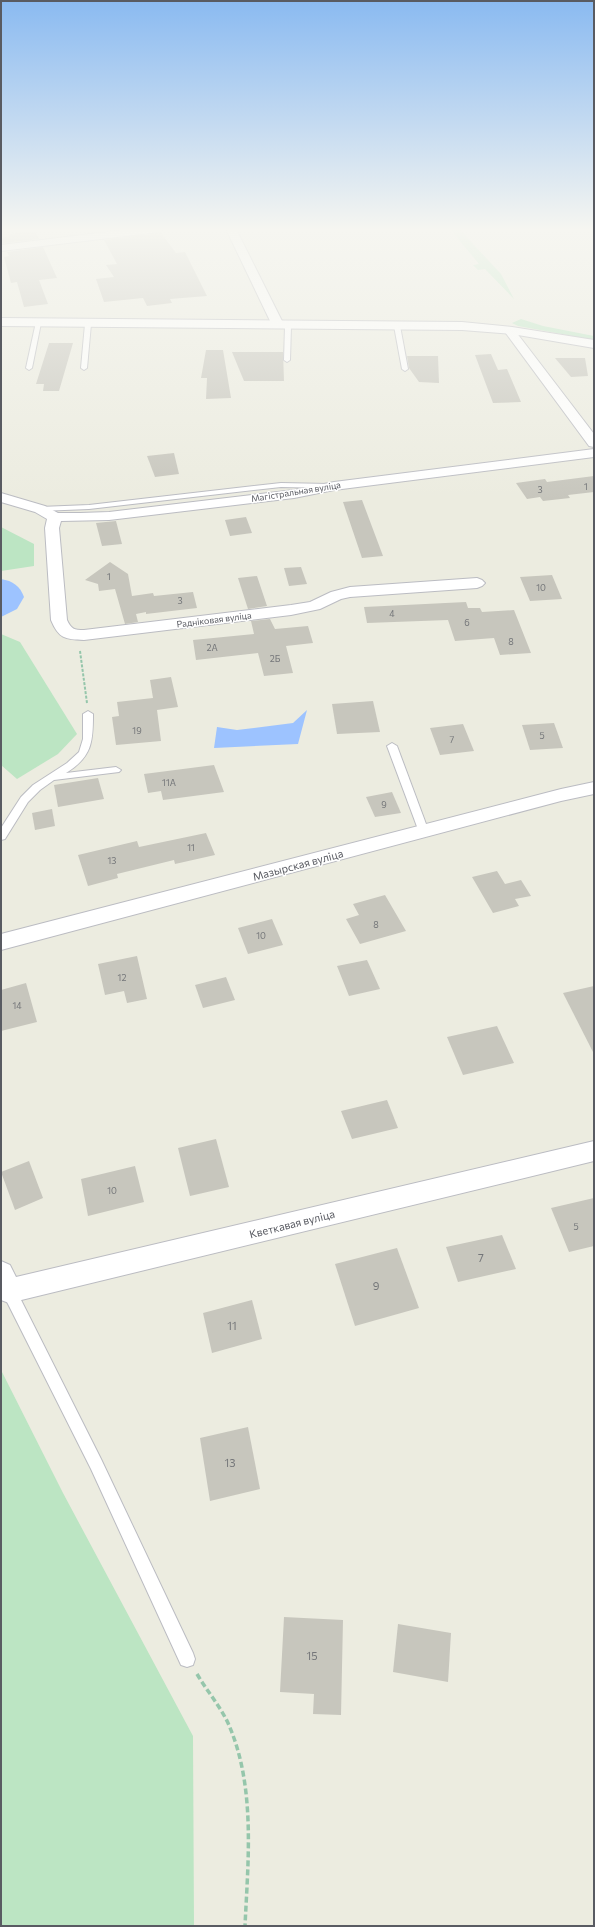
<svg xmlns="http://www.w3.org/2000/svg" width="595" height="1927" viewBox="0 0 595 1927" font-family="Commissioner,sans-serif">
<rect width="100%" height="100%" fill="#ecece0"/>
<g fill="#bce5c3">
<polygon points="450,229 459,229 501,274 514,299 485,269 478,270 473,265 479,264"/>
<polygon points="521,319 543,326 594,336 594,340 518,326 512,323"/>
<polygon points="1,527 34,544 34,566 1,571"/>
<polygon points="1,634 20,642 77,734 58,754 17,779 1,765"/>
<polygon points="1,1370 63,1493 193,1736 194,1926 1,1926"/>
</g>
<g fill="#9dc3ff">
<path d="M1,579C13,581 20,586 24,597L17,609L1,617Z"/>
<polygon points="307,710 298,744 214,748 217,727 237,730 293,723"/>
</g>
<g fill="#c7c6bd">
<polygon points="35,231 39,239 3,243 1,238 10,236 9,234"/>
<polygon points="159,233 161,233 176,253 185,252 207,296 170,299 172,303 147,306 143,298 104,302 96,279 114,277 106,265 117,264 104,240"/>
<polygon points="43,247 57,278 39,280 48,304 24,307 17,282 11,283 4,257 9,256 7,252"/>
<polygon points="49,343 73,343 59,391 43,391 44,384 36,384"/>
<polygon points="206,350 223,350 231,398 206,399 207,378 201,378"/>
<polygon points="232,352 283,352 284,381 244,381"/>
<polygon points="491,354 498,370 507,369 521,402 493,403 475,355"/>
<polygon points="407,356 438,356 439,383 419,382 409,368"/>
<polygon points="555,358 585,358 588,376 571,377"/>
<polygon points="174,453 179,474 155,477 147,456"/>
<polygon points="594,476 594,492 568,495 570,498 543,501 540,497 527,499 516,483 545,479 547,482"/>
<polygon points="362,500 383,556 362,558 343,502"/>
<polygon points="246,517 252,533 230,536 225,520"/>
<polygon points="116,521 122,544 102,546 96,523"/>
<polygon points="110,562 128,574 132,596 153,593 154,596 193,592 197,608 146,614 146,612 136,614 138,622 125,624 115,589 99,591 98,584 85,580"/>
<polygon points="301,567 307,584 289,586 284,568"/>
<polygon points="552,575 562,599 530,601 520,577"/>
<polygon points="257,576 267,606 248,609 238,578"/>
<polygon points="466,602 468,608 480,608 482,612 514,610 531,653 500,655 494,638 455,641 448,620 367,623 364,607"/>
<polygon points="270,619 275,629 308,626 313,643 286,646 293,673 264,676 258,653 196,660 193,640 254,634 251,621"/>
<polygon points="171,677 178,707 157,710 161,741 116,745 112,717 119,716 117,702 153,698 150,680"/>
<polygon points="373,701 380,732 337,734 332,704"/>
<polygon points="554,723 563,748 530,750 522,725"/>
<polygon points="463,724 474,751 440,755 430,728"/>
<polygon points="214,765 224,792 163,800 161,791 148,793 144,774"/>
<polygon points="98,778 104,799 58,807 54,785"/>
<polygon points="392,792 401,813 375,817 366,797"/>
<polygon points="52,809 55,826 35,830 32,813"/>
<polygon points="206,833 215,855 175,864 174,860 117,874 118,878 88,886 78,855 137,841 139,847"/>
<polygon points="497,871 505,884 521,880 531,896 515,899 519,906 493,913 472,877"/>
<polygon points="385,895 406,931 360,944 346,919 359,915 353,904"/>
<polygon points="272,919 283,945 248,954 238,928"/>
<polygon points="137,956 147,999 127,1003 124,991 105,995 98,964"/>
<polygon points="367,960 380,989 349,996 337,966"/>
<polygon points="226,977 235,1000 203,1008 195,985"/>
<polygon points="26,983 37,1022 1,1031 1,990"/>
<polygon points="594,986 594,1054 563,993"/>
<polygon points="497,1026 514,1063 463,1075 447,1037"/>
<polygon points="387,1100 398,1128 352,1139 341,1111"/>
<polygon points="216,1139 229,1187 190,1196 178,1148"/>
<polygon points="29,1161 43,1198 15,1210 1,1172"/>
<polygon points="135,1166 144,1202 88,1216 81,1179"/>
<polygon points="594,1198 594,1246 569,1252 551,1208"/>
<polygon points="502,1235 516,1269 458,1282 446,1247"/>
<polygon points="397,1248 419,1308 355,1326 335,1264"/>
<polygon points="252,1300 262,1339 212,1353 203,1313"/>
<polygon points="248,1427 260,1489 210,1501 200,1438"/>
<polygon points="284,1617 343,1620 341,1715 313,1714 314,1694 280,1692"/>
<polygon points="398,1624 451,1633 448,1682 393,1672"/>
</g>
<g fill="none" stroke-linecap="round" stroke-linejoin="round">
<g stroke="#bbbcc2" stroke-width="2">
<g id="service">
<polygon points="36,322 41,323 32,368 29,370 26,368"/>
<polygon points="88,322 91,324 87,368 84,370 81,368 85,324"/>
<polygon points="288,324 291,326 290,360 287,362 284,360 285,326"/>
<polygon points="397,324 400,326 408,369 405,371 402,369 394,326"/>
<polygon points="281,483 329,484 333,486 329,488 281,487 89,509 40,511 36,509 40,507 89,505"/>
<path d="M88,711L93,714C93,742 92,757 66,773L116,767L121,770L119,772L54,780L40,790L28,802L5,839L1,840V828L21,797L33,785L67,763L79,752L83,739V714Z"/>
<polygon points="392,743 397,746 429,832 428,834 420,834 419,832 387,746"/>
<polygon points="9,1285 14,1286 101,1459 193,1653 195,1659 193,1665 187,1667 181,1665 91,1469 4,1296 2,1291 4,1286"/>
</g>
</g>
<g stroke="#bbbcc2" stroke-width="2">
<g id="minor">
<polygon points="131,229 164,229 159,232 1,251 1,245"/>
<polygon points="226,229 236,229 284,325 282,327 274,327 272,325"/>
<polygon points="509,327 513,328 594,434 594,447 589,446 505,332 503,330 505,328"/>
<path d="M594,449V457L334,490L294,498L109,520L61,521L59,528L67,620C71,629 74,630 84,630L291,605L310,602L331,592L350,587L477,578L482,580L485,583L482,586L477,588L350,597L341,599L320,609L291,615L84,640C65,639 59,639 51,620L45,528L47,519L35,512L1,502V493L45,506L58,513H80L109,512L294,490L334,482Z"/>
<polygon points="594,782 594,794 561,801 1,950 1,934 561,789"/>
<polygon points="594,1141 594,1161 9,1303 1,1300 1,1261 10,1265 16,1277"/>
</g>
</g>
<g stroke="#bbbcc2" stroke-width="2">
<polygon id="tertiary" points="1,318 462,322 512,327 594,340 594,348 512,334 462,330 1,326"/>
</g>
<polyline stroke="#95c6ab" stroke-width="2" stroke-dasharray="3 1.5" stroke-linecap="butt" points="80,651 87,703"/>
<path stroke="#95c6ab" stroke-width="3.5" stroke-dasharray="6 3" stroke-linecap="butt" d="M197,1674C207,1691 220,1706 228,1723C256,1786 248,1860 245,1926"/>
<use href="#service" fill="#fff" fill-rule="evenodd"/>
<use href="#minor" fill="#fff" fill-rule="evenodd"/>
<use href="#tertiary" fill="#fff" fill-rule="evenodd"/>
</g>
<linearGradient id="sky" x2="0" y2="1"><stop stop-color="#8abaf1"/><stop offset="0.46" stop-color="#f6f6f1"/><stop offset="1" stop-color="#f6f6f1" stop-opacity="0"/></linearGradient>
<rect width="595" height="499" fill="url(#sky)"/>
<g text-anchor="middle" stroke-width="3" stroke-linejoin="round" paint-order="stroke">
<g font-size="9" fill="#747679">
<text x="586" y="490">1</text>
<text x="540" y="493">3</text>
<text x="109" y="580">1</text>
<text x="541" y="591">10</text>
<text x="180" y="604">3</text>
<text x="392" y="617">4</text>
<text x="467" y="626">6</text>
<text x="511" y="645">8</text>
<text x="212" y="651">2А</text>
<text x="275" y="662">2Б</text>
<text x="137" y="734">19</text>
<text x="542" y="739">5</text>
<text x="452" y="743">7</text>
<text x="169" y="786">11А</text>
<text x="384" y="808">9</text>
<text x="191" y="851">11</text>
<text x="112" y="864">13</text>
<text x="376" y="928">8</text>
<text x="261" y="939">10</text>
<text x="122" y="981">12</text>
<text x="17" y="1009">14</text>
<text x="112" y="1194">10</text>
<text x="576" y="1230">5</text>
</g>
<g font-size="9" fill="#595b62" stroke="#fff">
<text transform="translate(296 492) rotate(-9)" y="3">Магістральная вуліца</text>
<text transform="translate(214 620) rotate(-7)" y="3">Радніковая вуліца</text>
</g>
<g font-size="11" fill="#595b62" stroke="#fff">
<text transform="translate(298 865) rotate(-15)" y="4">Мазырская вуліца</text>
<text transform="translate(292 1224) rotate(-14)" y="4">Кветкавая вуліца</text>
</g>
<g font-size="11" fill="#747679">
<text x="481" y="1262">7</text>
<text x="376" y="1290">9</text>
<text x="232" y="1330">11</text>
<text x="230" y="1467">13</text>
<text x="312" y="1660">15</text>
</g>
</g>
<rect width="595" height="1927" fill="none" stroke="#595b62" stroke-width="4"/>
</svg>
